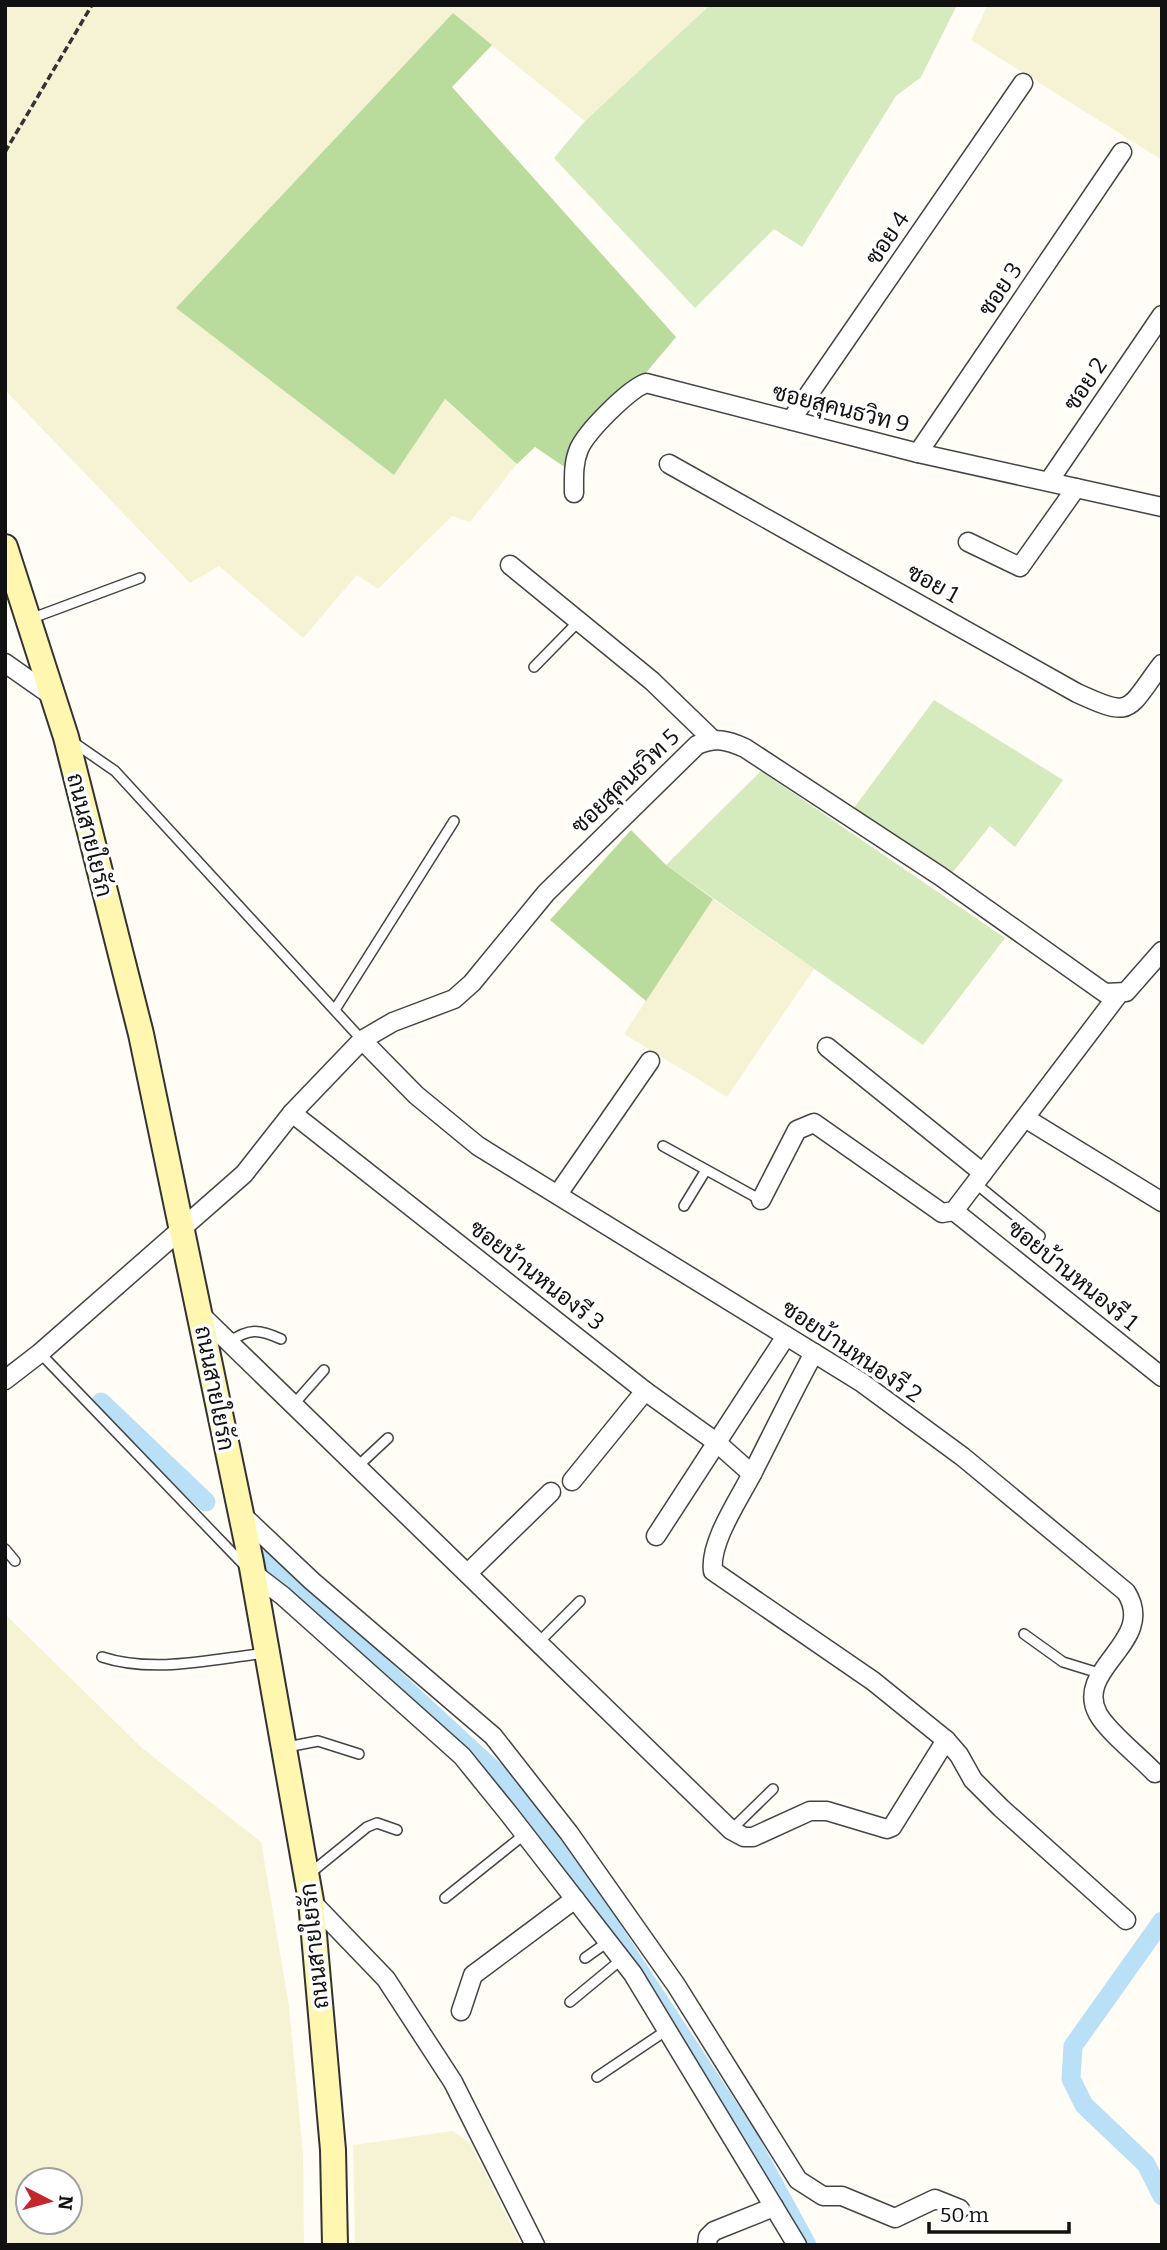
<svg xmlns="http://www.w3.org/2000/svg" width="1167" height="2250" viewBox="0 0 1167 2250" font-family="Bitter,Sarabun,serif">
<rect width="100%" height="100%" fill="#fffdf5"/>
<g fill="#f6f3d4" fill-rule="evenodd">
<polygon points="5,5 710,5 585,121 453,14 394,475 444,399 517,464 470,522 452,516 378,589 357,575 303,638 219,566 190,583 5,390"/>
<polygon points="988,5 1162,5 1162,160 971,40"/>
<polygon points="713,899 814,969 727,1097 624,1034"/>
<path d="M5,1614L142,1748L261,1842L289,2006L303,2154L304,2245H5ZM70,2180V2222H28V2180Z"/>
<polygon points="453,2131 471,2144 521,2245 355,2245 353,2145"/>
</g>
<g fill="#d5ebbd">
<polygon points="710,5 957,5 921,77 896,96 802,247 774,229 695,308 554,158 585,121"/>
<polygon points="934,700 1063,780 1015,847 990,826 952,873 853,809"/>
<polygon points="761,771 1005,938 923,1045 666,865"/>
</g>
<g fill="#b9dc9c">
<polygon points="453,13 492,45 452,87 676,337 566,468 535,447 517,464 445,399 394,475 176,308"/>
<polygon points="631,830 666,865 713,899 646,1001 550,920"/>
</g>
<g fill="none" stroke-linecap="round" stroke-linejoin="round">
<g stroke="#b9e0f7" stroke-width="19">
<polyline points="101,1402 206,1502"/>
<polyline points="265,1560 497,1773 567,1860 751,2142 807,2245"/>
<polyline points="1162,1921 1073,2046 1071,2079 1084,2105 1146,2164 1162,2196"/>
</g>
<g stroke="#444" stroke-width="12">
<g id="lane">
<polyline points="30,619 140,578"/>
<polyline points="534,667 578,622"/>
<polyline points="73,742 115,771 362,1040"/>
<polyline points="336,1008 454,821"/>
<polyline points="663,1146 761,1200"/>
<polyline points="975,1183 1040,1236"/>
<polyline points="684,1206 706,1170"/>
<path d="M229,1342C249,1328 259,1329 281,1339"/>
<polyline points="40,1353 244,1565"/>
<polyline points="294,1404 324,1370"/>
<polyline points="358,1466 388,1438"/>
<polyline points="5,1549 15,1561"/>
<polyline points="1024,1634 1063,1662 1102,1674"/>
<polyline points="539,1642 580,1601"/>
<path d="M102,1657C154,1674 213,1659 266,1653"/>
<polyline points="287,1747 318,1741 359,1754"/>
<polyline points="731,1830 773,1789"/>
<polyline points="308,1875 367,1827 377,1823 397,1830"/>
<polyline points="445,1898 525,1834"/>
<polyline points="585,1958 609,1941"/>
<polyline points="570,2002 622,1959"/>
<polyline points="597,2077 667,2030"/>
</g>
</g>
<g stroke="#444" stroke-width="21">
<g id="street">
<polyline points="791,420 1023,83"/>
<polyline points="918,453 1122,152"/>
<path d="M669,464L1077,693C1134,719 1126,711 1162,664"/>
<polyline points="1049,481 1162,315"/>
<path d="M574,493C574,478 573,463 579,449C587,431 628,390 646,383L918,453L1162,507"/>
<polyline points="968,542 1020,567 1076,488"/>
<polyline points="510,565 652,681 712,739"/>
<polyline points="5,663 52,696"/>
<path d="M362,1040L416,1095L478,1146L861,1382L963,1457L1126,1592C1158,1642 1073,1668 1098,1714C1108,1732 1140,1757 1155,1773"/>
<polyline points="827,1047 983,1173"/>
<polyline points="292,1113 645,1391 716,1442 752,1474"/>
<polyline points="1025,1118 1162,1202"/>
<polyline points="558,1194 650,1061"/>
<polyline points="761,1200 797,1130 814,1123 935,1208 942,1213 954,1211 1118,995"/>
<polyline points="954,1211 1162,1377"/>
<polyline points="201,1315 731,1830 744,1837 753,1837 810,1811 827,1811 887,1829 892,1827 946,1740"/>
<path d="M814,1353C793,1391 775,1429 755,1468C742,1495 709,1541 713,1571L873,1681L946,1740L959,1755L973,1780L1001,1808L1126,1920"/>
<path d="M5,1380L40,1353L244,1174L292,1113L362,1040L393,1022L454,999L472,983L546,893L697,745C716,737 727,740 745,748L940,876L1105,993L1126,992L1162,951"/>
<polyline points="572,1481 645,1391"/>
<polyline points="240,1513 312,1581 493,1736 569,1833 676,1985 798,2180 823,2196 842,2196 895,2218 935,2199 960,2209"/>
<polyline points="656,1536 786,1336"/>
<polyline points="469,1572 551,1492"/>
<polyline points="253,1573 283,1596 462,1756 509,1814 633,1974 797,2245"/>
<polyline points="311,1901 386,1979 453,2082 535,2245"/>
<polyline points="461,2011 473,1975 575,1899"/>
<polyline points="707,2245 708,2237 714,2231 774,2207"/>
</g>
</g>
<g stroke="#333" stroke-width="28">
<polyline id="secondary" points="5,547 66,737 141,1034 251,1562 311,1901 333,2150 335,2245"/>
</g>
<polyline stroke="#333" stroke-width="3.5" stroke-dasharray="7 3.5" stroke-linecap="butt" points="5,152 92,5"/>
<use href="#lane" stroke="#fff" stroke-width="9"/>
<use href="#street" stroke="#fff" stroke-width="18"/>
<use href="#secondary" stroke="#fff6b0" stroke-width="24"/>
</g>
<g text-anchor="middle" stroke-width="7" stroke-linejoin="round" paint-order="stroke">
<g font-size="23" fill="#111" stroke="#fff">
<text transform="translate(887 238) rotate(-56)" y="8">ซอย 4</text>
<text transform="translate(1000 289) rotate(-56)" y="8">ซอย 3</text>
<text transform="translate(1085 384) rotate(-56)" y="8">ซอย 2</text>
<text transform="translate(841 408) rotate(14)" y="8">ซอยสุคนธวิท 9</text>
<text transform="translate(933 583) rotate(29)" y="8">ซอย 1</text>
<text transform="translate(625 781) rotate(-44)" y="8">ซอยสุคนธวิท 5</text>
<text transform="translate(90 835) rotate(76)" y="8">ถนนสายใยรัก</text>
<text transform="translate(537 1275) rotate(38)" y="8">ซอยบ้านหนองรี 3</text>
<text transform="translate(1073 1275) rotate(39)" y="8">ซอยบ้านหนองรี 1</text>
<text transform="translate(852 1351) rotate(34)" y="8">ซอยบ้านหนองรี 2</text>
<text transform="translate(215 1388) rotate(79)" y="8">ถนนสายใยรัก</text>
<text transform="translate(314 1946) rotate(-96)" y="8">ถนนสายใยรัก</text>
</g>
</g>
<rect width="1167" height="2250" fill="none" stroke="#111111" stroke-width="14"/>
<g transform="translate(49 2201) rotate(96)"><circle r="33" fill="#ffffff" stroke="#a0a0a0" stroke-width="2"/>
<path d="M0-5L12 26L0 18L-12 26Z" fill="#c4262e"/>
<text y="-10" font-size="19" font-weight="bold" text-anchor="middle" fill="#111111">N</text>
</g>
<path d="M929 2222v10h140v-10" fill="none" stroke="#111111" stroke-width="3.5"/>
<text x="940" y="2222" font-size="21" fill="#111111" stroke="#ffffff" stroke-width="5" paint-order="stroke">50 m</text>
</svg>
